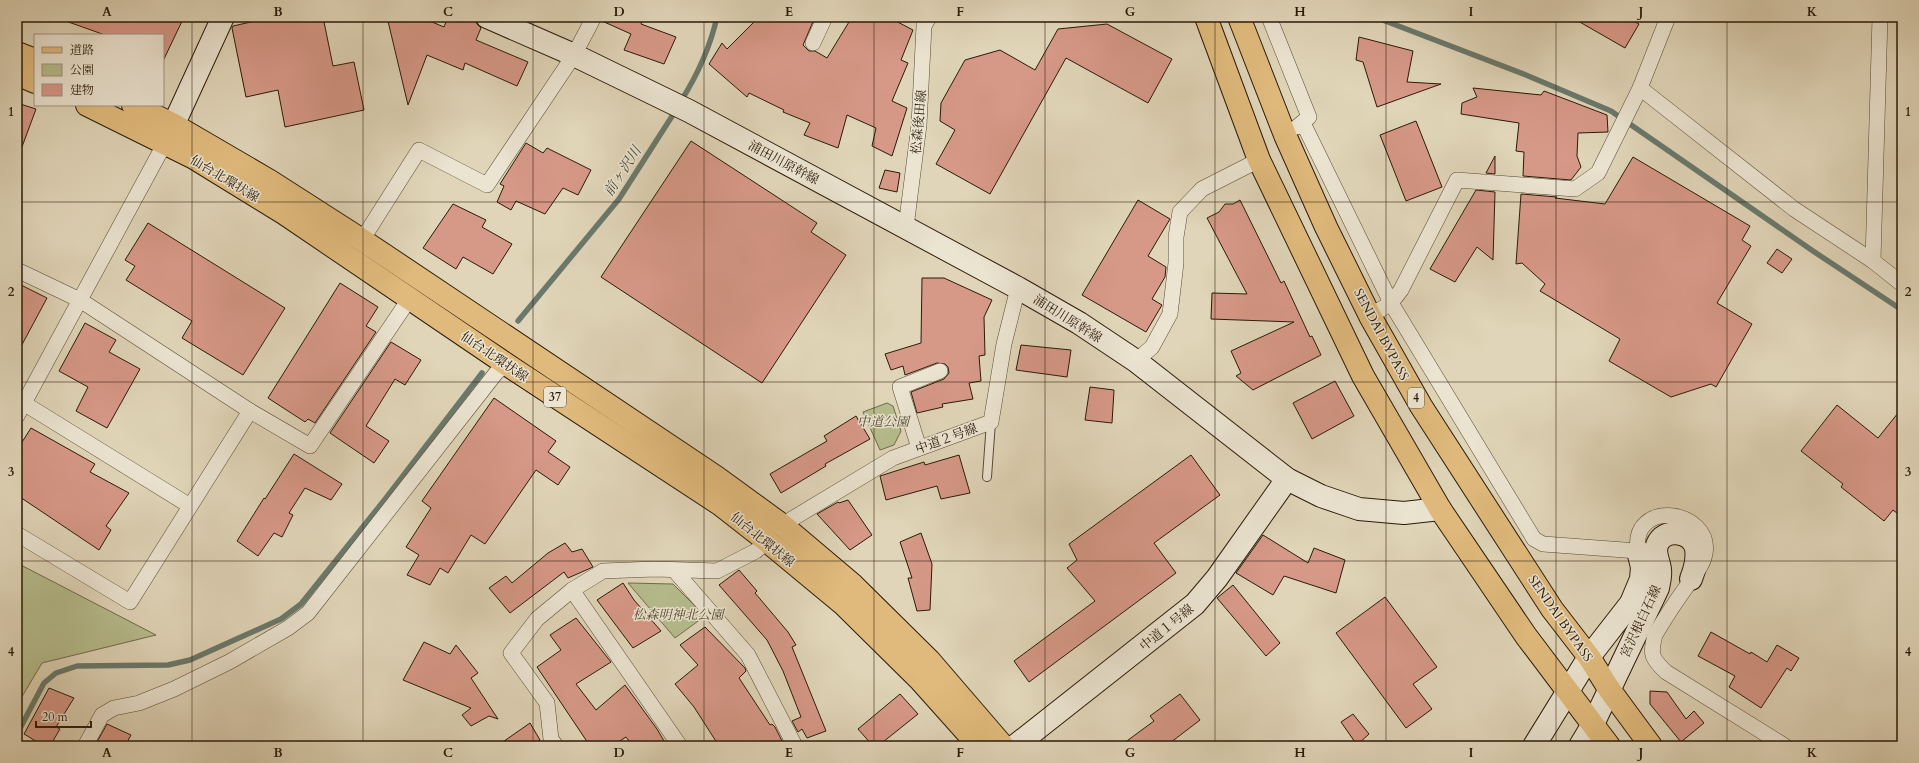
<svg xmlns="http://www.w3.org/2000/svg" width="1919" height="763" viewBox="0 0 1919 763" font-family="Cardo,'Noto Serif JP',serif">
<rect width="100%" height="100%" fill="#e0d5b8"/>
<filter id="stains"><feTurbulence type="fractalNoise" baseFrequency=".005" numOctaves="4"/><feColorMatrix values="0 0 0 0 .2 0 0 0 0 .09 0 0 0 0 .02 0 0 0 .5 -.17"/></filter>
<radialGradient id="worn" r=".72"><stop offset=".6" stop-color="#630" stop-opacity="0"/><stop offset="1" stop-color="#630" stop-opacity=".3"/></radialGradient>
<g fill="#b6bc8c" stroke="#706b4a">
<polygon points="887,403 893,406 901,431 894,445 880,450 863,412"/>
<polygon points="17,563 156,635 42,663 17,705"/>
<polygon points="628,583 673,584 705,616 675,638"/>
</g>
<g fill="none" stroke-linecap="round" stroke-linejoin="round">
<g stroke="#6a796c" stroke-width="5.5">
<polyline points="1375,17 1526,75 1611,111 1813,251 1902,310"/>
<path d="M681,101C698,74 710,48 717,17"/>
<polyline points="518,321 619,199 676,110"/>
<polyline points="17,734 44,683 56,673 77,666 168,665 190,660 281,619 301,604 386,498 482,373"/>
</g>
</g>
<g fill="#d69887" stroke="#2b1a08">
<polygon points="60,17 184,17 163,61 163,35 105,35 60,19"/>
<polygon points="273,17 323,17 333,66 354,62 364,110 285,127 278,90 246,97 232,28 233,26"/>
<polygon points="387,17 420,17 444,27 448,17 475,17 477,24 481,28 476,40 528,62 517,86 465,63 463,70 427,55 408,105"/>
<polygon points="603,17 644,17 641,24 676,37 664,64 624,50 631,34 602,21"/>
<polygon points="759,17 815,17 803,45 809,51 815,51 827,58 852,17 888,17 913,30 901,60 908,63 892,101 907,108 892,156 872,146 876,128 847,115 838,148 804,135 810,123 783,112 784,110 749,93 747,97 709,64 722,43 727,49"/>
<polygon points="1571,17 1626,17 1639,24 1625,48"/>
<polygon points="1107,24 1172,59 1148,103 1066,58 990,194 936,164 955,130 940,121 941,103 965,60 1000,50 1035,70 1058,29"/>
<polygon points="1359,37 1413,51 1407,82 1441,84 1377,107 1363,62 1356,60"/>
<polygon points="1473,88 1541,95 1544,91 1607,115 1608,132 1578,133 1577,156 1581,167 1571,180 1523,176 1524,152 1516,151 1519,123 1461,114 1462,103 1477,97"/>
<polygon points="17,103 36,109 19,155 17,155"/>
<polygon points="1416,121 1442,187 1406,201 1380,135"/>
<polygon points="691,141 817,223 811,232 846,255 762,383 601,277"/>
<polygon points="526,143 543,153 547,148 591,170 578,195 563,188 545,214 516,201 511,210 497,202 504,186 500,184"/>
<polygon points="1495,156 1495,174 1486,173"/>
<polygon points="1633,157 1750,226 1742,240 1751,246 1717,303 1752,324 1716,387 1711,384 1671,397 1609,361 1620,339 1540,291 1545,284 1522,263 1516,264 1521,194 1557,197 1555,198 1605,204"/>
<polygon points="885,170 900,173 897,192 879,188"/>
<polygon points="1476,190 1495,192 1493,260 1477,247 1455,282 1430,269"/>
<polygon points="1138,200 1170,219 1148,256 1166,267 1165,277 1152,299 1162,305 1146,332 1082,295"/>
<polygon points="1240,200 1281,283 1284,281 1310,337 1312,336 1321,355 1253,390 1236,376 1241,373 1231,351 1294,322 1211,319 1212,293 1247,294 1207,218 1219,212 1225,204 1233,204"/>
<polygon points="453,204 486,220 482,227 512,244 493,274 463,257 456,269 423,248"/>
<polygon points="148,223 285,308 243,375 182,338 192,321 126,280 135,266 125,260"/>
<polygon points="1777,249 1792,259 1782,273 1767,263"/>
<polygon points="922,278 944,278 992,300 984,317 985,355 979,356 981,381 969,383 973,399 942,404 943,407 917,413 911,392 944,379 949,373 948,367 945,364 937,363 905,375 903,366 891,370 885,354 921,343"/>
<polygon points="17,283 47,298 17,354"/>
<polygon points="340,283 378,307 366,326 376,332 315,423 308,419 305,422 268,398"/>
<polygon points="85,323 116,340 109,352 140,369 107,428 76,411 88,387 59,371"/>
<polygon points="391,342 421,360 405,385 395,379 366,426 389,441 374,463 330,433"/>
<polygon points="1021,345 1071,350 1067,377 1016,370"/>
<polygon points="1335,381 1354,416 1312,439 1293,403"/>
<polygon points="1090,387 1114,390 1112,423 1085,420"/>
<polygon points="494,398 556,441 548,452 570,467 558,485 536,470 485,544 471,535 448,573 440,568 430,585 407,575 419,555 406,547 431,508 422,501"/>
<polygon points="1837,405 1878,438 1902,408 1902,517 1893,510 1884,521 1841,487 1843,484 1801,451"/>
<polygon points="856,416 870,439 825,464 826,466 781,493 770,474 827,441 824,436"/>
<polygon points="31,428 95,464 90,472 129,493 106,526 111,530 99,550 17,495 17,450"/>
<polygon points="294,454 342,484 331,500 305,488 289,513 293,515 282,537 274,533 258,556 237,541 264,498 265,499"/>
<polygon points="959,455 970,493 941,499 937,486 886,500 880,476 924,462 925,465"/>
<polygon points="1191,455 1220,495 1154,543 1176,573 1029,682 1014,661 1095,601 1067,568 1077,560 1069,544"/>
<polygon points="848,500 872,535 850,550 817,514 838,502 839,503"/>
<polygon points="921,533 932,564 930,610 917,611 908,578 912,578 900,542"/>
<polygon points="1263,535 1308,563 1314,548 1345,560 1336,593 1284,576 1273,595 1236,573"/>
<polygon points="565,543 572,552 582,549 593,567 568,578 564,572 510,613 489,588 506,576 512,583 548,553"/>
<polygon points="739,570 757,591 755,593 788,632 796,645 792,647 826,731 807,738 802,729 798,732 792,721 801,717 783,671 767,640 719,585"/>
<polygon points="623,583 634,600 661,631 633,648 597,600"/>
<polygon points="1233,585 1280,643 1266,656 1217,598"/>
<polygon points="1385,597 1437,667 1413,684 1432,709 1406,728 1336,633"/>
<polygon points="576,618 611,662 576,684 596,710 625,685 657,729 667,746 633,746 626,737 612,746 590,746 537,667 561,650 550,635"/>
<polygon points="705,627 745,668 746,671 739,678 770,725 772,724 775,727 782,741 772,746 719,746 694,707 675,684 698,665 680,645"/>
<polygon points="1711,632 1750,654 1751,652 1767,662 1777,645 1799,658 1791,671 1787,668 1761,708 1729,687 1735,676 1698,656"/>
<polygon points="424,642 450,654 456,645 478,673 471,678 498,719 489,716 471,726 462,715 471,708 403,680"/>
<polygon points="49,688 74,698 56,727 60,729 50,746 44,746 24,734"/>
<polygon points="1650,691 1667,692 1686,719 1694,711 1704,723 1681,742 1650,704"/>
<polygon points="900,694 918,714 878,746 873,746 858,729"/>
<polygon points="1180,694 1200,720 1166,746 1120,746 1154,721 1150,716"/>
<polygon points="1353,714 1369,734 1357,745 1341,722"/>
<polygon points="530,723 540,740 531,746 497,746"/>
<polygon points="107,724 131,735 125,746 105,746 97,742"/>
</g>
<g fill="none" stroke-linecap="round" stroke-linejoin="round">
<g stroke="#584934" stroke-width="10">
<polyline id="lane" points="987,477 991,422"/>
</g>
<g stroke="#584934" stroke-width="16">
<g id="street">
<polyline points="1269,17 1309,117 1297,127"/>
<polyline points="813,43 825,17"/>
<polyline points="1640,88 1794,209 1873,261 1902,284"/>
<path d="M1303,123L1391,303L1534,539L1543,544L1638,551C1630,498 1713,509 1705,554C1703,566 1693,576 1687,586C1676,601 1665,618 1655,635C1650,654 1651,658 1666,672L1785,746"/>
<polyline points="906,227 919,125 924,26 929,17"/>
<polyline points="362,240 419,150 487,185 574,55 594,17"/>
<polyline points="1873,261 1880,17"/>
<polyline points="17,270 80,300 250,411 310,446 410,298"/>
<polyline points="1370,316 1391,303 1401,290 1457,180 1575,189 1598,173 1640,88 1668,17"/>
<polyline points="1136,361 1152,347 1170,314 1176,263 1176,237 1180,212 1202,189 1259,160"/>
<polyline points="17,399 190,506"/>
<polyline points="17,416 165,143"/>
<polyline points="919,448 900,387 940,371"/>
<polyline points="782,525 893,458 991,422 1004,344 1018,288"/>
<polyline points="17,534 130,602 250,411"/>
<polyline points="675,571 748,655 795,746"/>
<polyline points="572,590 680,746"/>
<polyline points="85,746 102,715 114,708 139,703 174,689 229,662 288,628 308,613 496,373 506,364"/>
<polyline points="556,746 551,739 547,703 511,653 537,619 572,590 603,571 655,569 717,571 756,551 767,541"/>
</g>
</g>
<g stroke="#2b1a08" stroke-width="24">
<g id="secondary">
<polyline points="487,17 574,55 689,111 1018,288 1079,323 1136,361 1287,479 1321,496 1359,509 1404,513 1440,509"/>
<polyline points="166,141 223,17"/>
<polyline points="1015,746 1195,604 1217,578 1287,479"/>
<polyline points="1534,746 1589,657 1631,603 1641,579 1642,567 1638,551"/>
<path d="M1580,746L1592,726L1658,588C1659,582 1661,576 1660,569C1659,561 1654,553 1657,545C1664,527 1691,531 1696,548C1698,559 1695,569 1691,579"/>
</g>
</g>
<g stroke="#2b1a08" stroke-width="24">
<g id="primary">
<polyline points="17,53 35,60"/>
<polyline points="17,74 35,82"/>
<polyline points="87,105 194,158 285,214 506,364 721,505 767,541 843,604 920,680 979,746"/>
<polyline points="133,105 174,125 270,181 362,240 716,477 782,525 853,585 929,660 1003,746"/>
</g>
</g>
<g stroke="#2b1a08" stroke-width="24">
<g id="highway">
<polyline points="1206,17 1259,160 1363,376 1440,509 1526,636 1609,746"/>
<polyline points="1239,17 1285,135 1326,227 1370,316 1421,406 1552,609 1589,657 1609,689 1651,746"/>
</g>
</g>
<use href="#lane" stroke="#ebe4d1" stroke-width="8"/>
<use href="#street" stroke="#ebe4d1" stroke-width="15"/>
<use href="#secondary" stroke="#ebe4d1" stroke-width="22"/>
<use href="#primary" stroke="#e0ba7c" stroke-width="22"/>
<use href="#highway" stroke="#e0ba7c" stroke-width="22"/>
</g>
<path fill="none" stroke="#2b1a08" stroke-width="1" stroke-opacity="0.55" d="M192,17V746M363,17V746M533,17V746M704,17V746M874,17V746M1045,17V746M1215,17V746M1386,17V746M1556,17V746M1727,17V746M17,202H1902M17,382H1902M17,561H1902"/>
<g text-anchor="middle" stroke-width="3" stroke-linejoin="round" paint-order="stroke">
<g fill="#ebe4d1" stroke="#655744" stroke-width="1">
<rect x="544" y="387" width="22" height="20" rx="3"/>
<rect x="1408" y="388" width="16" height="20" rx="3"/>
</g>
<g font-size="12" font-weight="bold" fill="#2b1a08">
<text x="555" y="401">37</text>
<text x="1416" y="402">4</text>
</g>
<g font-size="13" fill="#2b1a08" stroke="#ebe4d1">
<text transform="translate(918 122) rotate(-85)" y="5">松森後田線</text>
<text transform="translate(784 162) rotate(28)" y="5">浦田川原幹線</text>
<text transform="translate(225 178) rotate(31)" y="5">仙台北環状線</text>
<text transform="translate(1068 318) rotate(32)" y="5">浦田川原幹線</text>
<text transform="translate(1382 334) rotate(62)" y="5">SENDAI BYPASS</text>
<text transform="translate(495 356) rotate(34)" y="5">仙台北環状線</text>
<text transform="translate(946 438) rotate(-20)" y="5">中道２号線</text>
<text transform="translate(763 539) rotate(39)" y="5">仙台北環状線</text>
<text transform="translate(1561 618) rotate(55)" y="5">SENDAI BYPASS</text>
<text transform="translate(1640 621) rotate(-65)" y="5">宮沢根白石線</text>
<text transform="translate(1166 627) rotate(-39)" y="5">中道１号線</text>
</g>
<g font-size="13" font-style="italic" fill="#554b30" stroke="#ebe4d1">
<text x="883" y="426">中道公園</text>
<text x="678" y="619">松森明神北公園</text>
</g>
<g font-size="14" font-style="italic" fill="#4a4a3a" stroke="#ebe4d1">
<text transform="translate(622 171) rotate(-57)" y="5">前ヶ沢川</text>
</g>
</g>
<rect width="1919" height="763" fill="none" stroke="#e0d5b8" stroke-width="44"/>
<rect x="34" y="34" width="130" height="72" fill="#ebe4d1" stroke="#9e9381"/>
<rect x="42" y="47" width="20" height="6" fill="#e0ba7c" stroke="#9e9381"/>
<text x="70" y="54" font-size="12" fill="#2b1a08">道路</text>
<rect x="42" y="64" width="20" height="12" fill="#b6bc8c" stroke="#9e9381"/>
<text x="70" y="74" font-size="12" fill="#2b1a08">公園</text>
<rect x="42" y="84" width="20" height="12" fill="#d69887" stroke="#9e9381"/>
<text x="70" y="94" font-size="12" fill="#2b1a08">建物</text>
<path d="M36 721v6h55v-6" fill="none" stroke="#2b1a08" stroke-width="2"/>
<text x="42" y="721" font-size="12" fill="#2b1a08" stroke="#ebe4d1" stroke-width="3" paint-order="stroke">20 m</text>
<rect x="22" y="22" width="1875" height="719" fill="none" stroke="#2b1a08" stroke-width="1.5"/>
<g font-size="13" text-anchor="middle" font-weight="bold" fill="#2b1a08">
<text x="107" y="16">A</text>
<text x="278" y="16">B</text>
<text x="448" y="16">C</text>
<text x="619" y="16">D</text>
<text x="789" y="16">E</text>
<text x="960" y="16">F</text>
<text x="1130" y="16">G</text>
<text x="1300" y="16">H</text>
<text x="1471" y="16">I</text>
<text x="1641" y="16">J</text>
<text x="1812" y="16">K</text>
<text x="11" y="116">1</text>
<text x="1908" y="116">1</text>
<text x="11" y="296">2</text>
<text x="1908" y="296">2</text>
<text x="11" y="476">3</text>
<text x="1908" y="476">3</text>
<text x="11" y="656">4</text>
<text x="1908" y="656">4</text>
<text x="107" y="757">A</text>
<text x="278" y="757">B</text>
<text x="448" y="757">C</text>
<text x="619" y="757">D</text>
<text x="789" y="757">E</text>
<text x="960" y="757">F</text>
<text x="1130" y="757">G</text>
<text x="1300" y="757">H</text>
<text x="1471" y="757">I</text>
<text x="1641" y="757">J</text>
<text x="1812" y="757">K</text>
</g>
<rect width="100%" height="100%" filter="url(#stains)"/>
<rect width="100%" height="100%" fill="url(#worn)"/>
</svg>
